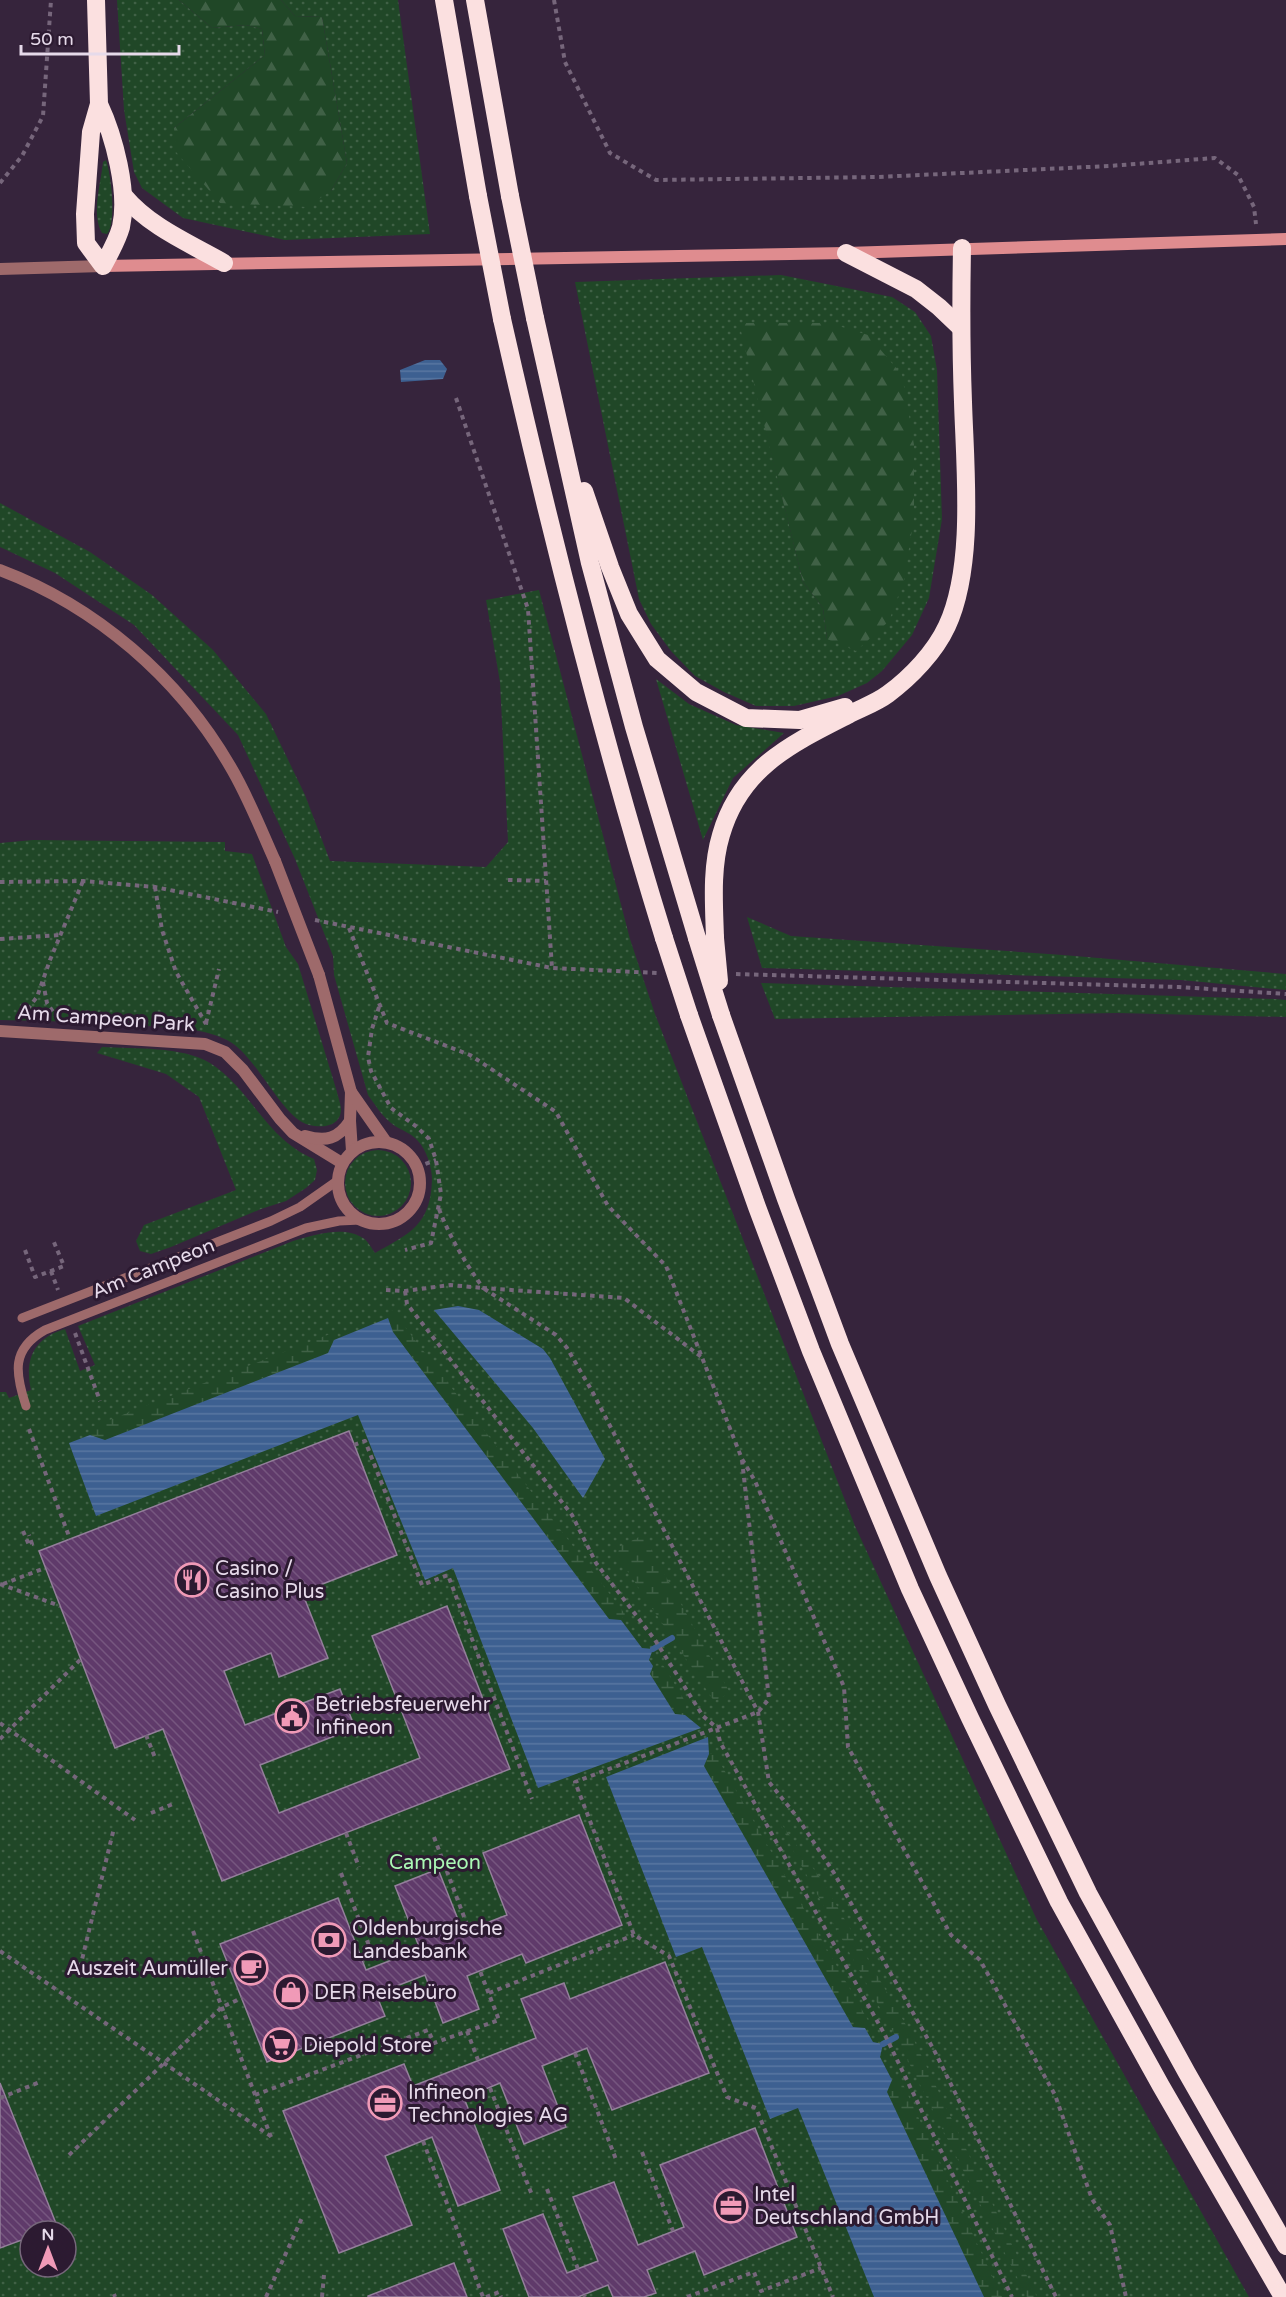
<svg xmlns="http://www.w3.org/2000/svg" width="1286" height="2297" viewBox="0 0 1286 2297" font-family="'Varela Round',sans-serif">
<defs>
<pattern id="green-dots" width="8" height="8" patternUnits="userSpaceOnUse" patternTransform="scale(1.5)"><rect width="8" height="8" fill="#204727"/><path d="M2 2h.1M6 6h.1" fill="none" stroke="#406146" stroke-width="1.8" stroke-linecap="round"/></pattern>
<pattern id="forest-firs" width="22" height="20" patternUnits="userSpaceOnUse" patternTransform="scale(1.5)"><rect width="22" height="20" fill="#204727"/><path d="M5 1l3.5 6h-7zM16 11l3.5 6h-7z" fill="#406146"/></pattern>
<pattern id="wetland-marsh" width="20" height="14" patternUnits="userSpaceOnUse" patternTransform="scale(1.5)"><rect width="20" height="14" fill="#204727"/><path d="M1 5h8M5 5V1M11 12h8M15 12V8" fill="none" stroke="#406146"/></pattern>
<pattern id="water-rules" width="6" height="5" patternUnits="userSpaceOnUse" patternTransform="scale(1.5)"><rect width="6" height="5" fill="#3d6091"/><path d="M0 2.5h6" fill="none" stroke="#5976a1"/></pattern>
<pattern id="building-back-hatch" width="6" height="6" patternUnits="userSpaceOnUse" patternTransform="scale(1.5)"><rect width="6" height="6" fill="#5f3a6a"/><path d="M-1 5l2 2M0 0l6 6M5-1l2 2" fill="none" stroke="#76567f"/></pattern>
</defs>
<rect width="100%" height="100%" fill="#36243c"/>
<g fill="url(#green-dots)" fill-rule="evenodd">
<polygon points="117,0 179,0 212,28 246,25 262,29 265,55 174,128 331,191 347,163 322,17 295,16 281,0 398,0 430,234 285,240 183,218 142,188 134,172 124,110"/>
<path d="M106,160C111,174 117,223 107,234L102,233C91,214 101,183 103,162Z"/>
<path d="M781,275L892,297L915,312L931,336L937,370L942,519L929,598L912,635L882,671L867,683L838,696L794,706H756L724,692L695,676L671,651L651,624L639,599L575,282ZM740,323L914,445L827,639L823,608L803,582Z"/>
<path d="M0,503L90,552L152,595L213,650L266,714L305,795L330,861L486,867L508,842L500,682L486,600L539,590L630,939L655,1014L855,1526L1036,1918L1249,2297H0V1392H6L9,1398L31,1390C24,1359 34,1338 65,1329L80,1371L95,1365L78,1326L293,1241C313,1235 344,1225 363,1238C368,1241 372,1249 375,1253C411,1233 431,1224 432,1179C432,1167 426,1149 418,1141C411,1133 403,1131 395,1126C383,1118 376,1106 368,1095L334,975L333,956L295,859L238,735L134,625L55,573L0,547ZM30,2231H66V2267H30Z"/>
<polygon points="656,679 689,704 736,725 784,733 733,778 703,840"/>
<path d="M33,840L225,842V851L252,854L286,947L298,964L337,1092C338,1097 341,1104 341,1110C340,1127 322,1128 309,1125C281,1118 257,1055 227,1040C203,1028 173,1028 147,1026C98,1022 49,1021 0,1020V843Z"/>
<polygon points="747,917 791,936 1063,955 1286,974 1286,990 1181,980 762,968"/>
<polygon points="761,983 1275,999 1286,1000 1286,1017 1117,1013 775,1019"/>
<path d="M102,1047C134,1049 182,1046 210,1063C251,1089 265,1138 314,1159L317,1170L315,1180L306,1188L286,1201L261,1209L171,1247L151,1254L140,1251L136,1241L144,1225L236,1190L199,1097L166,1074L97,1053Z"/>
<circle cx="378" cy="1183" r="33"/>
</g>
<g fill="url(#forest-firs)">
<polygon points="179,0 281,0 295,16 322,17 347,163 331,191 307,207 220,203 176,152 174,128 265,55 262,29 246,25 212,28"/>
<polygon points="739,323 829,323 868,335 902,375 914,445 914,517 904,580 889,621 856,651 827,639 823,608 803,582"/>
</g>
<g fill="url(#wetland-marsh)">
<polygon points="392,1310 625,1614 621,1620 609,1619 393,1332 388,1318"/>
<polygon points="330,1334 334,1340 328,1353 105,1440 90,1435 89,1428"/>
<polygon points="643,1535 730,1693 714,1701 618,1557 619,1547"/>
<polygon points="663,1665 686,1703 685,1715 675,1715 650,1674 653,1666"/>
<polygon points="709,1754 715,1754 869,2022 865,2028 853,2028 704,1765"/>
<polygon points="778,1819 823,1882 910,2032 1037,2297 1027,2297 896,2037 795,1854"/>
<polygon points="892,2080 901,2080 1002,2297 984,2297 887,2091"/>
</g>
<g fill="url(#water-rules)">
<polygon points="425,360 440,360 447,369 443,379 401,382 400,370"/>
<polygon points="458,1306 479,1310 543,1349 550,1358 605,1459 583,1498 533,1428 434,1310"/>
<polygon points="388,1318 393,1332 609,1619 621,1620 642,1648 653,1649 649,1660 653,1666 650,1674 675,1714 685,1715 701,1728 538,1788 453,1568 425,1580 358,1415 96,1516 69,1443 90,1435 105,1440 328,1353 334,1340"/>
<polygon points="708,1737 709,1754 704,1766 853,2027 865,2028 873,2042 883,2044 880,2057 892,2080 887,2092 984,2297 874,2297 798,2108 770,2119 702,1947 676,1957 606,1777"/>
</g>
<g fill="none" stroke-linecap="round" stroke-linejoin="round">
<g stroke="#3d6091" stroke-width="6">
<polyline points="653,1649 672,1638"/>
<polyline points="883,2044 896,2037"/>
</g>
</g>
<g fill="url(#building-back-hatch)" stroke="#947f9b" stroke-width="1.5">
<polygon points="349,1431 397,1555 302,1592 328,1658 279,1677 271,1653 224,1671 245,1725 340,1689 355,1728 260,1765 279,1813 420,1758 372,1636 447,1606 510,1769 222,1881 163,1729 115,1748 39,1551"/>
<polygon points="579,1815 622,1925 526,1963 522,1954 467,1976 479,2009 443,2023 425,1975 376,1994 385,2016 267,2062 220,1944 338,1898 366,1970 420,1949 395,1886 438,1869 463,1932 507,1915 483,1853"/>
<polygon points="665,1962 709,2073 612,2110 587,2048 542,2066 566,2127 524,2144 500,2083 464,2098 500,2190 458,2206 432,2137 385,2156 412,2225 339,2253 283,2111 404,2064 413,2086 536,2038 521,1999 564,1983 570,1999"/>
<polygon points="0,2083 59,2231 30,2231 30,2237 0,2248"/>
<polygon points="755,2128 797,2237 704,2275 695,2251 647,2270 656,2293 644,2297 613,2297 608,2285 578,2297 529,2297 503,2229 543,2214 567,2273 598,2261 573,2197 614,2182 638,2245 684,2227 660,2165"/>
<polygon points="454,2263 467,2297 368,2297 368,2296"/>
</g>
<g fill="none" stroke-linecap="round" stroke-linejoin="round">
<g stroke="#76667b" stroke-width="4" stroke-dasharray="4.5 4.5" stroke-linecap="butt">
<polyline points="554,0 565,62 610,153 656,180 878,177 1109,166 1215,158 1238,175 1254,207 1256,224"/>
<polyline points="0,183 22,156 43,116 51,0"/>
<polyline points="456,398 528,609 552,968"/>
<polyline points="508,880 546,881"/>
<polyline points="0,882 83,881 155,887 278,912"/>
<polyline points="155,887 162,930 176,972 206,1024 205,1029"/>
<polyline points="315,920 552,968 657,973"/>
<polyline points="349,928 387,1023 470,1055 556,1112 608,1206 666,1266 742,1459 755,1481 844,1687 848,1747 951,1935 980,1960 1055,2095 1092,2199 1110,2225 1126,2297"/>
<polyline points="0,939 60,935"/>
<polyline points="736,974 1179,987 1286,994"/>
<polyline points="43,982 47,1003 58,1019"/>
<polyline points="379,1007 372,1029 368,1057 371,1071 391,1108 417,1127 429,1139 436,1160 441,1194 431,1243 405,1250"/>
<polyline points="22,1016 37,997 50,960 83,881"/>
<polyline points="206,1023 219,969"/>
<polyline points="417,1167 436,1160"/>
<path d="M439,1209C450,1238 465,1262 483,1288L624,1298L704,1359"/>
<polyline points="25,1250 35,1277 64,1266 53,1240"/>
<polyline points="51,1271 58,1290"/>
<polyline points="386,1290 405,1291 450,1285 483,1288 556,1335 567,1348 592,1391 758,1712 769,1782 797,1817 834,1873 934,2050 1056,2297"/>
<polyline points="405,1291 407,1304 572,1515 596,1563 655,1640 703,1716 717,1728 720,1742 885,2035 1012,2297"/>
<polyline points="75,1333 100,1401"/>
<polyline points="29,1429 70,1539"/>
<polyline points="354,1445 365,1441 422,1585 448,1575 532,1799"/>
<polyline points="742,1460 769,1699 758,1712 575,1782 634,1935 669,1956 727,2097 756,2108 833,2297"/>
<polyline points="23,1531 29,1545 32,1544 29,1535"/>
<polyline points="0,1584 60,1606"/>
<polyline points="3,1584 45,1568"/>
<polyline points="0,1723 135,1820"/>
<polyline points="146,1735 156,1760"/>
<polyline points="0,1739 81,1659"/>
<polyline points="151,1813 173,1804"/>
<polyline points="346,1833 359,1867"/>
<polyline points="434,1837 469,1930"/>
<polyline points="341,1873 373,1956 363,1961"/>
<polyline points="193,1931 271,2137"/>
<polyline points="0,1951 272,2137"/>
<polyline points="78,1976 114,1828"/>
<polyline points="489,1993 634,1935"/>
<polyline points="467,2031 478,2060"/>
<polyline points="575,2053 617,2162"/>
<polyline points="490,2088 532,2195"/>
<polyline points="255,2095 428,2030 434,2043 499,2020 480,1971"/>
<polyline points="0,2098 40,2082"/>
<polyline points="423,2141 483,2297"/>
<polyline points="642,2152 673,2231"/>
<polyline points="69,2155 222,2007 242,1998"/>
<polyline points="547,2189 578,2269"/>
<polyline points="30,2245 30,2248"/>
<polyline points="114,2294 115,2297"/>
<polyline points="584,2295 585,2297"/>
<polyline points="266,2297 302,2218"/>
<polyline points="322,2297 324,2275"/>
<polyline points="486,2297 499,2292 501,2297"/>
<polyline points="687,2297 754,2272 761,2291 821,2268"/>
</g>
<g stroke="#9e6a6b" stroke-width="9">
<polyline points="22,1318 271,1221 300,1207 337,1181"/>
<path d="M26,1406C15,1373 11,1349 45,1330L306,1228L339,1221L361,1220"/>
</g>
<g stroke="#9e6a6b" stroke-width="12">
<polyline points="0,269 103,266"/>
<path d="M0,570C96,606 179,678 230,766C248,796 261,830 275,861"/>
<polyline points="319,975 351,1092 350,1121 352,1151"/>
<polyline points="0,1031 205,1044 225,1052 243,1070 280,1119 293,1133 342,1163"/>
<polyline points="351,1092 386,1142"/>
<path d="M305,1136C326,1142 338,1139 350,1121"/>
<circle cx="379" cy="1183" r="41"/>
</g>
<polyline stroke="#df8c8f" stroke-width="12" points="103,266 846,253 1286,239"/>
<g stroke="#fbe0e0" stroke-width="18">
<path d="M96,0L99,104L91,132L85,214L86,243L103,266C110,253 117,241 121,227C129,192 114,136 99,104"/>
<polyline points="444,0 478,196"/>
<polyline points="475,0 510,196"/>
<path d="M124,196C150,227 189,243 224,263"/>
<polyline points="846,253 916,289 939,307 960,327"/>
<polyline points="535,318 590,563 634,727 697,938"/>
<path d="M502,319C549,527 601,734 664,938"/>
<polyline points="584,491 610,567 629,614 657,659 696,692 746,718 800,720 845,707"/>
<path d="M715,938C714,904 711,868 721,835C740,768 791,744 848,715C861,708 876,703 888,694C911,677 935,652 947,626C975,566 965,468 963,402C961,351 961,300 962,248"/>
<polyline points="689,1015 757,1207 811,1351 910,1589 970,1718 1059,1902 1161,2086 1283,2297"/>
<polyline points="721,1015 786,1199 840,1344 938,1576 997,1705 1088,1893 1187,2073 1286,2246"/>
</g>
<polyline stroke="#9e6a6b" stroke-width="12" points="275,861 319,975"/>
<g stroke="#fbe0e0" stroke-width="18">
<polyline points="478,196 502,319"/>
<polyline points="510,196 535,318"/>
<polyline points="664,938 689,1015"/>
<polyline points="697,938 721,1015"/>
<polyline points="715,938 719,981"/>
</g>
</g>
<defs>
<g id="restaurant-ring" transform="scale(1.725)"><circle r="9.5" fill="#2c1a31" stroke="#f09ab7" stroke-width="1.5"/><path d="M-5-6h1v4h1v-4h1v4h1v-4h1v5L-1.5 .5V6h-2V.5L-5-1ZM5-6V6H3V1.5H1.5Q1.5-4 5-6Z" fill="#f09ab7"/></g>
<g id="civic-ring" transform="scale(1.725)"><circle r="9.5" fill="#2c1a31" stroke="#f09ab7" stroke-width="1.5"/><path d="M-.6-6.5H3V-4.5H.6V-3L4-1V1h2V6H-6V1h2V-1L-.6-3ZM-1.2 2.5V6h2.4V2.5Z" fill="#f09ab7"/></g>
<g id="bank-ring" transform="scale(1.725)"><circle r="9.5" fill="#2c1a31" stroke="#f09ab7" stroke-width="1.5"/><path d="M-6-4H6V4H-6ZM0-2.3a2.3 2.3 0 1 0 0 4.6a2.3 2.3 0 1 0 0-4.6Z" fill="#f09ab7"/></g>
<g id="cafe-ring" transform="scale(1.725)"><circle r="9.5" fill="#2c1a31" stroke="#f09ab7" stroke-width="1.5"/><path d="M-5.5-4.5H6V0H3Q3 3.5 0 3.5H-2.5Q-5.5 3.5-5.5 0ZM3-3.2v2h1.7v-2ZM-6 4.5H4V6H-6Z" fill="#f09ab7"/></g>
<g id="shop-ring" transform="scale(1.725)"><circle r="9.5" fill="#2c1a31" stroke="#f09ab7" stroke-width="1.5"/><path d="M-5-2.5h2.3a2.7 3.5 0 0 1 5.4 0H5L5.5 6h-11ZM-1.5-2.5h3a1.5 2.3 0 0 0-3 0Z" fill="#f09ab7"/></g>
<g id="supermarket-ring" transform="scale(1.725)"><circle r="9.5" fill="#2c1a31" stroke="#f09ab7" stroke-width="1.5"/><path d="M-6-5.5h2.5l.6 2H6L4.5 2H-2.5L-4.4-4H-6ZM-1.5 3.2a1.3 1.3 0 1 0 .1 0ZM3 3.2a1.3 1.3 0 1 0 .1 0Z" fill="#f09ab7"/></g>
<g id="office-ring" transform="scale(1.725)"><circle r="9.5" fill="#2c1a31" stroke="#f09ab7" stroke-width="1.5"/><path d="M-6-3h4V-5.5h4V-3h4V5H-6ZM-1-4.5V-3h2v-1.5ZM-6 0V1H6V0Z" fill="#f09ab7"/></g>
</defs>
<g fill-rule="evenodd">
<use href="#restaurant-ring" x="192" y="1580"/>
<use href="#civic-ring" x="292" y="1716"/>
<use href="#bank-ring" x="329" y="1940"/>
<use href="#cafe-ring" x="251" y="1968"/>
<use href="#shop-ring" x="291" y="1992"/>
<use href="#supermarket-ring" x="280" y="2045"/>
<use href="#office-ring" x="385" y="2103"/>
<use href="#office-ring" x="731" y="2206"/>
</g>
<g text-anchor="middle" stroke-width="6" stroke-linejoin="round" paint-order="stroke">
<g font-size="20" fill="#e6daea" stroke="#2c1a31">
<text transform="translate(106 1018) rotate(4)" y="7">Am Campeon Park</text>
<text transform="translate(153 1268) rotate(-22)" y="7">Am Campeon</text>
</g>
<g font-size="20" fill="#e6daea" stroke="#2c1a31" text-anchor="start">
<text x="215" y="1575">Casino /<tspan x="215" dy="23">Casino Plus</tspan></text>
<text x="315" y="1711">Betriebsfeuerwehr<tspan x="315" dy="23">Infineon</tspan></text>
<text x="352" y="1935">Oldenburgische<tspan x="352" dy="23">Landesbank</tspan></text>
<text x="228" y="1975" text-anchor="end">Auszeit Aumüller</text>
<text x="314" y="1999">DER Reisebüro</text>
<text x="303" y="2052">Diepold Store</text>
<text x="408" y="2099">Infineon<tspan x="408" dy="23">Technologies AG</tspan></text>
<text x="754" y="2201">Intel<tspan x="754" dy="23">Deutschland GmbH</tspan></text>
</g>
<g font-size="20" fill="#aaf7b4" stroke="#2c1a31">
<text x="435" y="1869">Campeon</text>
</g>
</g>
<g transform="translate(48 2249)"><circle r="28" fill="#2c1a31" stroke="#76677b" stroke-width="1.5"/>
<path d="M0-4.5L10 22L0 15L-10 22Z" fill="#f09ab7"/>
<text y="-9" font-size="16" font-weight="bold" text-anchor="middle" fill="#e6daea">N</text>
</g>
<path d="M21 45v9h158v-9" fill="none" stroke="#e6daea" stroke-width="3"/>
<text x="30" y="45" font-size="18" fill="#e6daea" stroke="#2c1a31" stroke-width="4.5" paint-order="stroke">50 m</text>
</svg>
